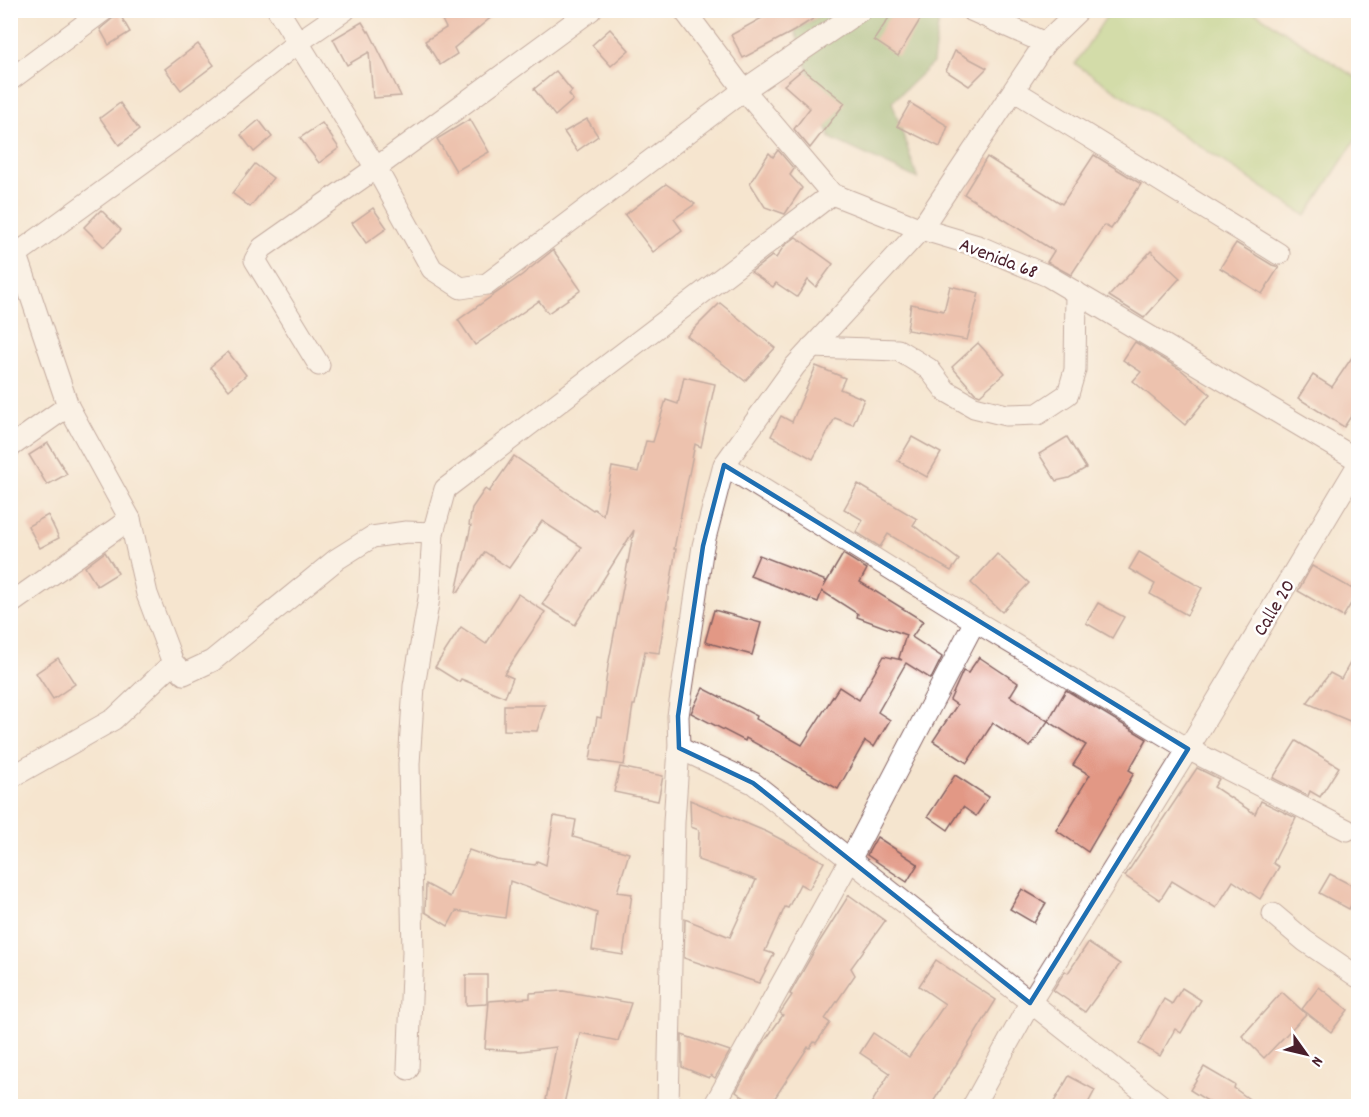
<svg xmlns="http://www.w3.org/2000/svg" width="1369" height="1117" viewBox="0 0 1369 1117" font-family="Dekko,sans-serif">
<rect width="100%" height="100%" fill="#fff"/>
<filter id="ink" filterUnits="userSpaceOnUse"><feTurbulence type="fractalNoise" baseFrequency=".0167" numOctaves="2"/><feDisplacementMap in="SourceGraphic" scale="12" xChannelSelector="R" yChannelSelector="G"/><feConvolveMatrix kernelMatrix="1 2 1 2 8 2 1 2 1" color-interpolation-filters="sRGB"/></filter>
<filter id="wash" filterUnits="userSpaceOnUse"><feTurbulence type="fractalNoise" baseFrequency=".008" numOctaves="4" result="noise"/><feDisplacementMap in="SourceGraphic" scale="24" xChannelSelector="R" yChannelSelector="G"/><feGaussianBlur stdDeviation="1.35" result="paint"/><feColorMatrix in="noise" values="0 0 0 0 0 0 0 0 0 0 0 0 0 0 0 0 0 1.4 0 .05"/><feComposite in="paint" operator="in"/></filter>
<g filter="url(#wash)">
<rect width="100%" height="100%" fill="#f5e5cf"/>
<polygon fill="#a8d07a" stroke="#797852" stroke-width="1.5" points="1110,11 1253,11 1358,79 1358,136 1306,216 1075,64"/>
<polygon fill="#86b26a" stroke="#68684a" stroke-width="1.5" points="827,11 940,11 933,63 892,102 918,179 830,138 795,31"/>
<g id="blocks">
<g fill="#e29885">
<polygon points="437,10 500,10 454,48 457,54 440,65 425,41 446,28"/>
<polygon points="776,10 827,10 794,31 743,58 731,35"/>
<polygon points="894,10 926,10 898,56 874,40"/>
<polygon points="119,13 130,32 109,45 100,29"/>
<polygon points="362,22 368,32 369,31 401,96 373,98 369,52 347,65 333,39"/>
<polygon points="610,29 629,50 611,66 592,45"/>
<polygon points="198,44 214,65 181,90 165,69"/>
<polygon points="955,51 987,68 969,86 946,71"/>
<polygon points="803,69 845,103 810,148 794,129 810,108 784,85"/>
<polygon points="556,71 572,91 569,94 573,100 555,116 534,89"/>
<polygon points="120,103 139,130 119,145 100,118"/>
<polygon points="910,103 948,126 940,147 897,126"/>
<polygon points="470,119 489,152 456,171 437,139"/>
<polygon points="587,119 598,136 577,151 564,132"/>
<polygon points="259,120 272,137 254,152 241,135"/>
<polygon points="322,123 339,148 319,163 300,138"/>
<polygon points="778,150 794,169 790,175 802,188 785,214 765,207 750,183 769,153 773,157"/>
<polygon points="1094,155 1141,184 1111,229 1104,225 1071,275 1047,262 1054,251 964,194 987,157 1062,204"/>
<polygon points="255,164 273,178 250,207 232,193"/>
<polygon points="666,184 695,204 674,219 682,230 653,252 625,215"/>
<polygon points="373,208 387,228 366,243 352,223"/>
<polygon points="101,210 121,230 104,247 84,227"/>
<polygon points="796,237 833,264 816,287 808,280 797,297 776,283 773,287 751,272 772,256 776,258 784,246"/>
<polygon points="1236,243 1272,265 1279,267 1262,294 1220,268"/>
<polygon points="553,250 581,290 548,313 539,301 475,345 458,320 522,275"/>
<polygon points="1151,251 1180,278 1144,318 1109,296"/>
<polygon points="950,286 979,293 967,340 907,330 911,304 944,311"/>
<polygon points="720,303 775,348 745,381 687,336"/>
<polygon points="1135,342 1180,369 1210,394 1185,425 1133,381 1141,372 1123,360"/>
<polygon points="978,343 1005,373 980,395 975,393 952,367"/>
<polygon points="1359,347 1359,404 1344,427 1298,398 1313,375 1332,387"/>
<polygon points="228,352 246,375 229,390 210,367"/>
<polygon points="816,366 845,378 840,389 864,399 853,425 835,418 813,459 771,436 781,416 792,422"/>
<polygon points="684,377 715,384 701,447 695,444 674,549 676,549 659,653 645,651 635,705 633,705 624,765 590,760 597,717 601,718 608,666 634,530 575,625 542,604 582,547 542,521 509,568 485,552 458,592 456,592 471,526 469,525 472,508 485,489 489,492 514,456 593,510 594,509 603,515 612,467 638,472 646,441 653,442 666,400 678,404"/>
<polygon points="912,437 941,453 927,477 898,461"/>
<polygon points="1067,437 1086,468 1069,478 1056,481 1039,454"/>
<polygon points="48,443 67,474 47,485 29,455"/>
<polygon points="858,484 917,519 913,525 959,560 951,571 888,534 880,547 856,532 863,520 844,509"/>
<polygon points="48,515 59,538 40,548 28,526"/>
<polygon points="105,552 118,573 97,586 85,567"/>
<polygon points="1139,552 1202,588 1187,615 1150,594 1155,584 1129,569"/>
<polygon points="843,554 867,569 860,582 923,621 912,637 942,657 931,679 906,663 878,712 890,720 874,747 865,741 838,789 746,738 745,741 691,713 703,688 757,716 756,719 802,745 839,687 859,700 884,656 902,660 899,658 906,635 857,617 858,614 822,591 818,602 750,576 759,555 826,581 823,588"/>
<polygon points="997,554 1029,583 1002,612 971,583"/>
<polygon points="1312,566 1358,592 1343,617 1298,591"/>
<polygon points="518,594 545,612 504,674 513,678 505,697 461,679 459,682 435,667 461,627 486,644"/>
<polygon points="1098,603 1124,617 1112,638 1086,623"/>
<polygon points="714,610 761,623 752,655 705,642"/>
<polygon points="1359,647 1359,725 1307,703 1330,673 1341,679"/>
<polygon points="979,657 1018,683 1010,696 1048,721 1030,747 993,723 967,763 933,741 957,705 950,700 963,671 968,673"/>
<polygon points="58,658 75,684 53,699 36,673"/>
<polygon points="1066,690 1147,739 1129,770 1134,773 1088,852 1056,830 1090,775 1073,765 1086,745 1048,721"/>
<polygon points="504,705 545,705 537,731 504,730"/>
<polygon points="1296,741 1339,767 1320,797 1310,791 1308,796 1273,778"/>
<polygon points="620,767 663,776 658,801 614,792"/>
<polygon points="1197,768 1219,779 1214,787 1255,814 1261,801 1296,818 1273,863 1279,867 1260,899 1233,881 1216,908 1172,881 1160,900 1125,876"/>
<polygon points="955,775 989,797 976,816 963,807 948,830 928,816"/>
<polygon points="690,800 767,832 824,862 809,889 800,884 788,908 785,907 765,951 774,954 759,983 684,958 685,919 730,937 756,880 698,860 699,830 691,827"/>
<polygon points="554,816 576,820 573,837 629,853 617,892 632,894 623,955 592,950 597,913 510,881 505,918 456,911 448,926 425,912 426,884 450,897 469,850 497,860 535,865 537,861 546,865"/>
<polygon points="877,837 918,864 907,882 867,855"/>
<polygon points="1330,874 1359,889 1349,909 1319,893"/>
<polygon points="1022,889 1046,903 1034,923 1010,909"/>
<polygon points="849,895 885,921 851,968 855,975 825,1019 830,1023 816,1043 814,1042 810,1048 808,1047 769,1107 758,1107 736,1092 762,1045 783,1015 780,1013 792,995 790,994 820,941"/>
<polygon points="1088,943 1120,964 1085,1012 1053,990 1065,971 1068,973"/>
<polygon points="936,960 996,1000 930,1107 869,1107 890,1073 860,1053 873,1033 909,1057 945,1004 919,986"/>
<polygon points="466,975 487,975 487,1004 466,1005"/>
<polygon points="1319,987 1348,1010 1331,1032 1302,1009"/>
<polygon points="1182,988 1201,1000 1181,1033 1175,1029 1160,1056 1139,1044 1164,999 1172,1004"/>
<polygon points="563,991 631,1003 618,1041 580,1033 564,1104 546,1100 556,1047 521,1051 485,1049 489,1001 530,998 530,993"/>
<polygon points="1282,992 1306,1014 1264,1058 1242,1036"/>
<polygon points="682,1035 730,1051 715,1078 711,1075 709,1078 682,1067"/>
<polygon points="1204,1067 1235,1085 1234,1088 1260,1107 1217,1107 1190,1090"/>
<polygon points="1069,1076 1095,1090 1086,1107 1051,1107"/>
</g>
</g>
</g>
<g filter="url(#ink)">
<use href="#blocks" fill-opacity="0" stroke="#866464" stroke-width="1.5"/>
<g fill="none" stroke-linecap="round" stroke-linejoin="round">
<g stroke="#866464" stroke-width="23">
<g id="street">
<polyline points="278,10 376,168 432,269 461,288 487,284 744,90 861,10"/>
<polyline points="684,10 744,90 832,194 921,229 978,246 1048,276 1358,460"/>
<polyline points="971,10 1045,43"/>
<polyline points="10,80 104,10"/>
<polyline points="1015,91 1279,254"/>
<polyline points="10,244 17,255 68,406 130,519 147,594 173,663 184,674 212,661 337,559 372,537 406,532 433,533"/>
<polyline points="10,259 186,131 297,43 345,10"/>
<polyline points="812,347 898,350 929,369 946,391 974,407 1006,415 1038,414 1068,394 1075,370 1076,292"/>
<polyline points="319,365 255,260 262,248 376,168 591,10"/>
<polyline points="10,447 68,406"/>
<polyline points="724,465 975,621 1188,749 1347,830"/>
<polyline points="10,604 130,519"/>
<polyline points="679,748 753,783 1162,1106"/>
<polyline points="10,778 114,719 173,663"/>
<polyline points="1273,914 1305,941 1358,977"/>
<polyline points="408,1069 413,952 409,764 414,686 429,598 433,533 445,489 832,194"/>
<polyline points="668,1106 674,822 679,748 678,716 703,546 724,465 795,366 921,229 1045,43 1079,10"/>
<polyline points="714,1106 850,860 975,621"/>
<polyline points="973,1106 1030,1003 1188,749 1358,465"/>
</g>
</g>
<use href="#street" stroke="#fff" stroke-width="21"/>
</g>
</g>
<path d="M0 0H1369V1117H0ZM724,465L1188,749L1030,1003L753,783L679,748L678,716L703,546Z" fill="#f5e5cf" fill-opacity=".55" fill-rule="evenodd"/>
<path fill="none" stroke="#1f6fb2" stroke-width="4.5" stroke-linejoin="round" d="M724,465L1188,749L1030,1003L753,783L679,748L678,716L703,546Z"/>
<g text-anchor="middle" stroke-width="5" stroke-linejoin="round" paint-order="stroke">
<g font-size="20" fill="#4a1f2b" stroke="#fff">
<text transform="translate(999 257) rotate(21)" y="7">Avenida 68</text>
<text transform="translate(1273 607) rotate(-59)" y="7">Calle 20</text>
</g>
</g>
<rect width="1369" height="1117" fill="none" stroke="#fff" stroke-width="36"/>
<g transform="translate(1306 1054) rotate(124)" stroke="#ffffff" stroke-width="4.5" paint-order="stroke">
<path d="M0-4.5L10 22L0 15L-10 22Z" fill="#4a1f2b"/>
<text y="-9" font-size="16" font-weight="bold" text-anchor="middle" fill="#4a1f2b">N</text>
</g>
</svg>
